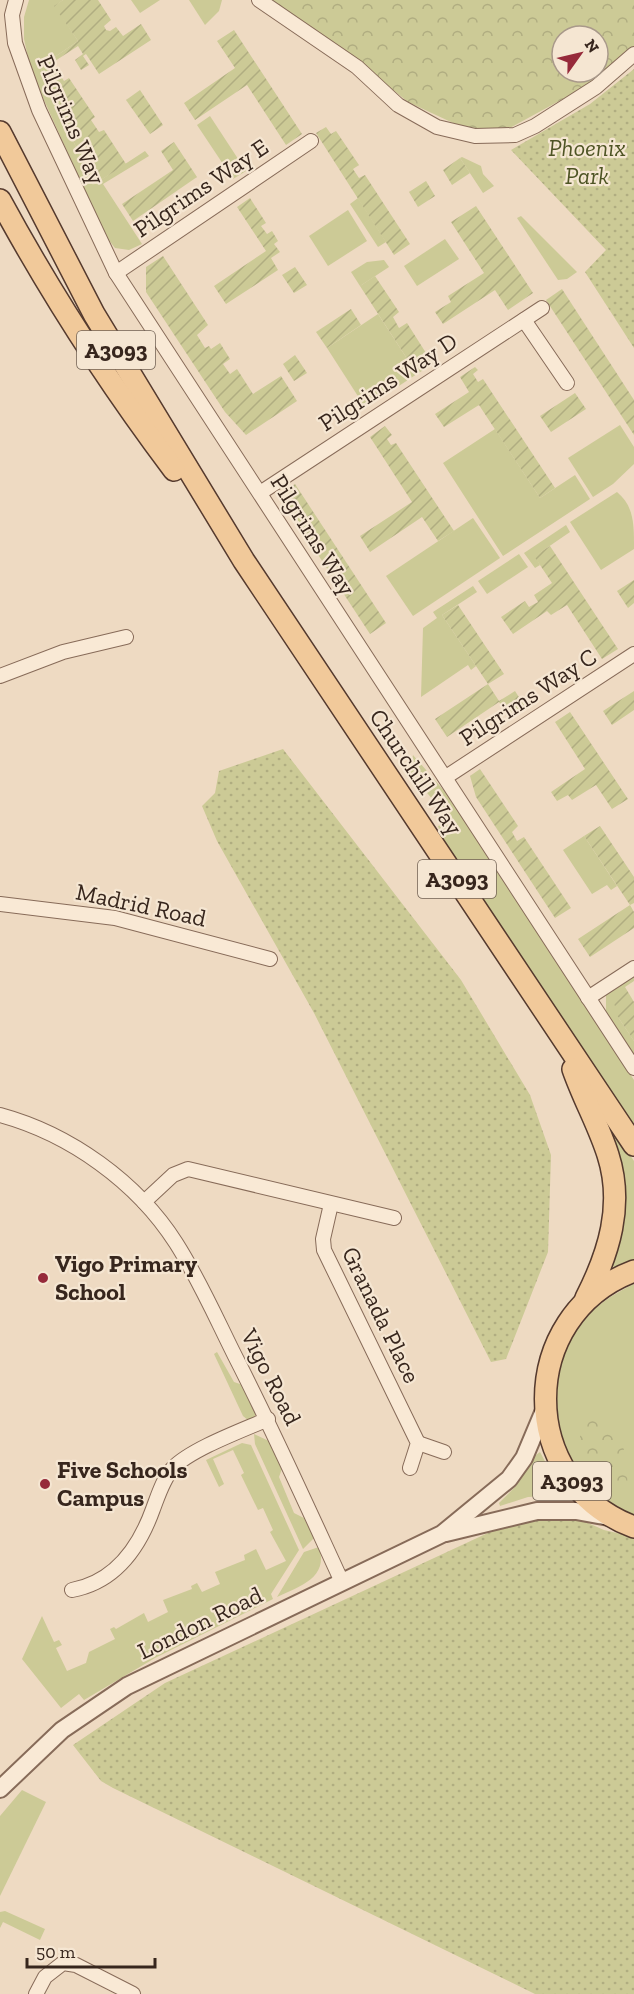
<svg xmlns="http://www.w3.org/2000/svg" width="634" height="1994" viewBox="0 0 634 1994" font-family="'Zilla Slab',serif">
<defs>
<pattern id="forest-crowns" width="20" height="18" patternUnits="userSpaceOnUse" patternTransform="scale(1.5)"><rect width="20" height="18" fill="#ccca96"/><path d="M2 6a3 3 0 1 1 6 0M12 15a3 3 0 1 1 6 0" fill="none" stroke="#b0ad81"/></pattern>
<pattern id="park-dots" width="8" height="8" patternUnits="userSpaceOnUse" patternTransform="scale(1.5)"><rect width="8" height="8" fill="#ccca96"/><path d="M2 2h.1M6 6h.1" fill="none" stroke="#b0ad81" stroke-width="1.8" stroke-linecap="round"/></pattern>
<pattern id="garden-furrows" width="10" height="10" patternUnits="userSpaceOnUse" patternTransform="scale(1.5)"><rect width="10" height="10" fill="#ccca96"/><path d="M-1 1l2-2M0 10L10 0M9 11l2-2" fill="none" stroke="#b0ad81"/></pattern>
</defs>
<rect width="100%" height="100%" fill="#eedac2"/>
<g fill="#ccca96">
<polygon points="29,0 63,0 55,6 78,41 40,67 93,185 145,151 149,156 103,184 142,244 129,250 115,248 104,234 31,71 24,39 24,17"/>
<polygon points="131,0 160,0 140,13"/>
<polygon points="189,0 222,0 219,11 205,25"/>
<polygon points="210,116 246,171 233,179 197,125"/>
<polygon points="462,157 481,166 483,174 494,186 483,193 460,158"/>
<polygon points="358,198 386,242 378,247 350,204"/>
<polygon points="348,210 367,241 328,266 309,236"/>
<polygon points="521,216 577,272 567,279 558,280 517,218"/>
<polygon points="445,239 459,259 417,286 404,266"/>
<polygon points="384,260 389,267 360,286 351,272 367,262"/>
<polygon points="378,314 417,374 373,403 363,404 327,348"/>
<polygon points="620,425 634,447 634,464 613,484 593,497 568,458"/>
<polygon points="495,429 540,498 575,475 590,499 503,556 443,463"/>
<path d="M617,492C634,506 634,524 634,549L601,570L570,522Z"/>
<polygon points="473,518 500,558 413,616 386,576"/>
<polygon points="566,525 570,532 535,556 540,565 535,568 524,553"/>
<polygon points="519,554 528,567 487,594 478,581"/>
<polygon points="473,586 477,592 442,615 476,666 471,670 468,665 421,697 423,628 437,618 433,612"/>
<polygon points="413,755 447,794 634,1080 634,1131 445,847 438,826 444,824 434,801 410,773"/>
<polygon points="584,836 617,886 611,890 607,885 592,894 563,850"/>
<polygon points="619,984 623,989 618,1017 634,1041 634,1057 606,1016 606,992"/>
<polygon points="612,1129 634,1161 634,1260 615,1268 611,1264 609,1130"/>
<path d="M634,1284V1517C616,1510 600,1496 587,1482C545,1435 546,1361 589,1315C601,1301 618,1292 634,1284Z"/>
<polygon points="217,1352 234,1382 243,1385 255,1410 255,1416 249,1421 243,1416 214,1354"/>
<polygon points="254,1434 271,1442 283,1466 279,1477 294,1513 304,1518 314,1538 303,1549 255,1444"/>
<polygon points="242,1443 251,1445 299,1550 271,1594 273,1599 155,1658 84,1700 79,1694 61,1708 22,1659 42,1616 54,1642 59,1640 62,1645 56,1648 67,1671 86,1663 89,1652 115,1639 110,1629 114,1627 116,1629 144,1613 148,1622 168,1612 163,1600 192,1589 191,1586 197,1583 202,1592 220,1584 215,1572 245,1560 244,1555 256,1549 266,1570 286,1561 270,1532 273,1530 263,1508 258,1510 241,1475 244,1473 233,1450 213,1459 224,1484 219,1487 206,1460"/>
<polygon points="540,1452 563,1495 528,1497 500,1506 499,1503 516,1486 536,1455"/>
<path d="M319,1547C329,1578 300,1586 277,1597L304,1552Z"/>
<polygon points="22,1790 46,1802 0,1896 0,1816"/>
<polygon points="5,1911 45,1929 40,1940 3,1922 0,1928 0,1912"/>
</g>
<g fill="url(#forest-crowns)" fill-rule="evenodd">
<path d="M269,0H634V47L583,88L506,130L466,129L408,102L366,68ZM562,36H598V72H562Z"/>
<path d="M600,1416C627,1431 627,1464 628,1491L625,1495C618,1495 613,1492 607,1489C580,1479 578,1450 581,1425L586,1420Z"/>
</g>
<g fill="url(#park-dots)">
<polygon points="634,69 634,348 585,272 606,250 511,150 590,104"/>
<polygon points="283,749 461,980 530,1095 551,1155 548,1252 506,1359 491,1362 314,1013 217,841 202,806 215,793 219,771"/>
<polygon points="528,1519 579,1519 604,1530 634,1537 634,1994 535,1994 113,1788 101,1781 73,1745 165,1683 505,1525"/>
</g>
<g fill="url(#garden-furrows)">
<polygon points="63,0 98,0 111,20 104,26 106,30 110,31 116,27 123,36 141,24 151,40 99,74 86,54 83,56 89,65 81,70 75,60 83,54 78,46 52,63 64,81 69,78 95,117 91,120 99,132 104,130 126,164 93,185 40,67 78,41 54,6"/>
<polygon points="234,30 302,134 286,145 247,85 195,120 184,103 235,68 217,41"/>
<polygon points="140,90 163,125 150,134 126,100"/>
<polygon points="326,127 331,134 336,131 359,165 353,169 359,178 365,175 410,244 394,255 316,133"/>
<polygon points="174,142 197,177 133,221 122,204 173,170 161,151"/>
<polygon points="460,158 470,173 452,185 443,170"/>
<polygon points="426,181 435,196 418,207 409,192"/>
<polygon points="250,198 266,223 261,226 267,234 272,231 278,241 274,244 280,252 271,258 278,270 226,304 214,286 266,251 237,207"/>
<polygon points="476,206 533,293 508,310 495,290 443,324 435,312 451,302 448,296 484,273 451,222"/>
<polygon points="163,256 208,325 197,335 205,348 209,346 211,349 220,343 230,359 223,364 230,374 237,369 253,394 281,376 297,401 246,435 225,412 146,292 146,267"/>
<polygon points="295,267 307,285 294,293 282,275"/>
<polygon points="375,276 399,312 393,317 399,328 407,323 433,364 417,374 360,286"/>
<polygon points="562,289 634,400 634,435 546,300"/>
<polygon points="351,309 361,325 327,348 316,332"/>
<polygon points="295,355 307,373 294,381 283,364"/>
<polygon points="475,367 478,370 473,374 478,382 483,379 555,488 540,498 479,405 444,427 435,414 469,392 460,377"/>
<polygon points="575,393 586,409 551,432 540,416"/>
<polygon points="385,426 392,435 387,439 391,445 396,443 454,531 438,541 422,517 370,552 360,536 412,502 370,437"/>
<polygon points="295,484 386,623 370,634 290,512 287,490"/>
<polygon points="550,546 618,649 602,659 567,605 551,615 547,611 513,634 501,617 525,601 529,607 538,602 534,595 552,583 534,556"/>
<polygon points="634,580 634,603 628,608 617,591"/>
<polygon points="458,605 504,674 488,684 499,701 515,691 526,708 510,718 499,702 447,737 435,719 488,684 442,615"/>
<polygon points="634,691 634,710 612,725 603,711"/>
<polygon points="570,712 628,799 612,809 596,785 572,800 568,795 557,801 551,792 585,769 555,722"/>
<polygon points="480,769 518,826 512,832 517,841 524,837 571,908 555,918 476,797 470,776"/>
<polygon points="600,826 634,877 634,903 630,905 634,912 634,928 590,957 578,939 630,905 584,836"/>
<polygon points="634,976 634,981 625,987 634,1002 634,1041 618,1017 612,996 622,989 620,985"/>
</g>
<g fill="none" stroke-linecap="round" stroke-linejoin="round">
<g stroke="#876b59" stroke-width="16">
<g id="minor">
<polyline points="16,0 12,15 15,43 39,110 116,273 634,1068"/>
<polyline points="259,0 357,67 398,105 437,127 475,136 515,135 535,126 596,87 634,54"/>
<polyline points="116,273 311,141"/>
<polyline points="524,320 567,383"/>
<polyline points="260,493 542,308"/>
<polyline points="0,676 63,652 126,637"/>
<polyline points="446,777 634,654"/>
<polyline points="0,904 115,918 270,959"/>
<polyline points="588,998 634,968"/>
<path d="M0,1115C70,1134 137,1182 176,1243C199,1279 216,1318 235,1356C273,1430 307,1506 342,1582"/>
<polyline points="144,1202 173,1175 188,1169 394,1218"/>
<polyline points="331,1204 323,1239 324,1250 418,1443 410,1468"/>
<polyline points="418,1443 444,1452"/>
<path d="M72,1590C115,1582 139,1548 153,1509C158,1496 163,1479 173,1468C191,1449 243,1430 268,1419"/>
<polyline points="36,1994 45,1977 63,1963 76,1965 133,1994"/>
</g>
</g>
<g stroke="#876b59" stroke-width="20">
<g id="tertiary">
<polyline points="446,1533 537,1511 576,1511 609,1517"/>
<polyline points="0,1789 62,1730 127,1686 442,1534 509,1479 524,1458 545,1408"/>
</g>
</g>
<g stroke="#553a2e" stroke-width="24">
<g id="primary">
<polyline points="0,132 94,314 244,561 634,1145"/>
<path d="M0,200C51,294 110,385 174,470"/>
<path d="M573,1069C583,1098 599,1126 608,1155C624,1205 609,1253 586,1298"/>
<path d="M634,1271C516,1315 516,1483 634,1527"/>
</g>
</g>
<use href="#minor" stroke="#f9e9d5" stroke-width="14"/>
<use href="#tertiary" stroke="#f9e9d5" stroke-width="16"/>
<use href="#primary" stroke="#f1c99a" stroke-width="21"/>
</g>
<g fill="#962a3a" stroke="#f5e6d2" stroke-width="2">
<circle cx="43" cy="1278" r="6"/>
<circle cx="45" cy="1484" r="6"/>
</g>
<g text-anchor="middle" stroke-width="4.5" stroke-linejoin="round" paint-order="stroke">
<g fill="#f5e6d2" stroke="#706053" stroke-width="1.5">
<rect x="77" y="331" width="78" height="38" rx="4.5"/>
<rect x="418" y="860" width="78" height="38" rx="4.5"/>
<rect x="533" y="1462" width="78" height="38" rx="4.5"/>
</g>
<g font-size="22" font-weight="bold" fill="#37261d">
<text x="116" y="358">A3093</text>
<text x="457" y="887">A3093</text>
<text x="572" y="1489">A3093</text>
</g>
<g font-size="24" fill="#37261d" stroke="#f5e6d2">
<text transform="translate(71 120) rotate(67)" y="8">Pilgrims Way</text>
<text transform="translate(201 188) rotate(-34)" y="8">Pilgrims Way E</text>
<text transform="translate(388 382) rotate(-33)" y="8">Pilgrims Way D</text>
<text transform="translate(313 535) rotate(58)" y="8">Pilgrims Way</text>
<text transform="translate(528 697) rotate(-33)" y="8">Pilgrims Way C</text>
<text transform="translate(416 772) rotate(56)" y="8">Churchill Way</text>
<text transform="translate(141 905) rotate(12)" y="8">Madrid Road</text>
<text transform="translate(381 1315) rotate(64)" y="8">Granada Place</text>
<text transform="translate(271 1377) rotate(63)" y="8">Vigo Road</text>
<text transform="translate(200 1623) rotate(-26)" y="8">London Road</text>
</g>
<g font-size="24" font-style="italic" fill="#4e5424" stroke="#f5e6d2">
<text x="587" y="156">Phoenix<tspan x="587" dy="28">Park</tspan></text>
</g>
<g font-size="24" font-weight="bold" fill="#37261d" stroke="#f5e6d2" text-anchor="start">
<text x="55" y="1272">Vigo Primary<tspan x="55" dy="28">School</tspan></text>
<text x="57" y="1478">Five Schools<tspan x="57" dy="28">Campus</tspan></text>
</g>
</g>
<g transform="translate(580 54) rotate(56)"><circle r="28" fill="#f5e6d2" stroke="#a9998a" stroke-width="1.5"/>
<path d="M0-4.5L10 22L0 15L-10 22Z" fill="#962a3a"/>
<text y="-9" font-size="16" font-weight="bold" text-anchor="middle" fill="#37261d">N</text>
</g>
<path d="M27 1958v9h128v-9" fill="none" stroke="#37261d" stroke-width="3"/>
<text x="36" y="1958" font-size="18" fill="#37261d" stroke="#f5e6d2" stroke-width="4.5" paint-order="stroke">50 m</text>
</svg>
